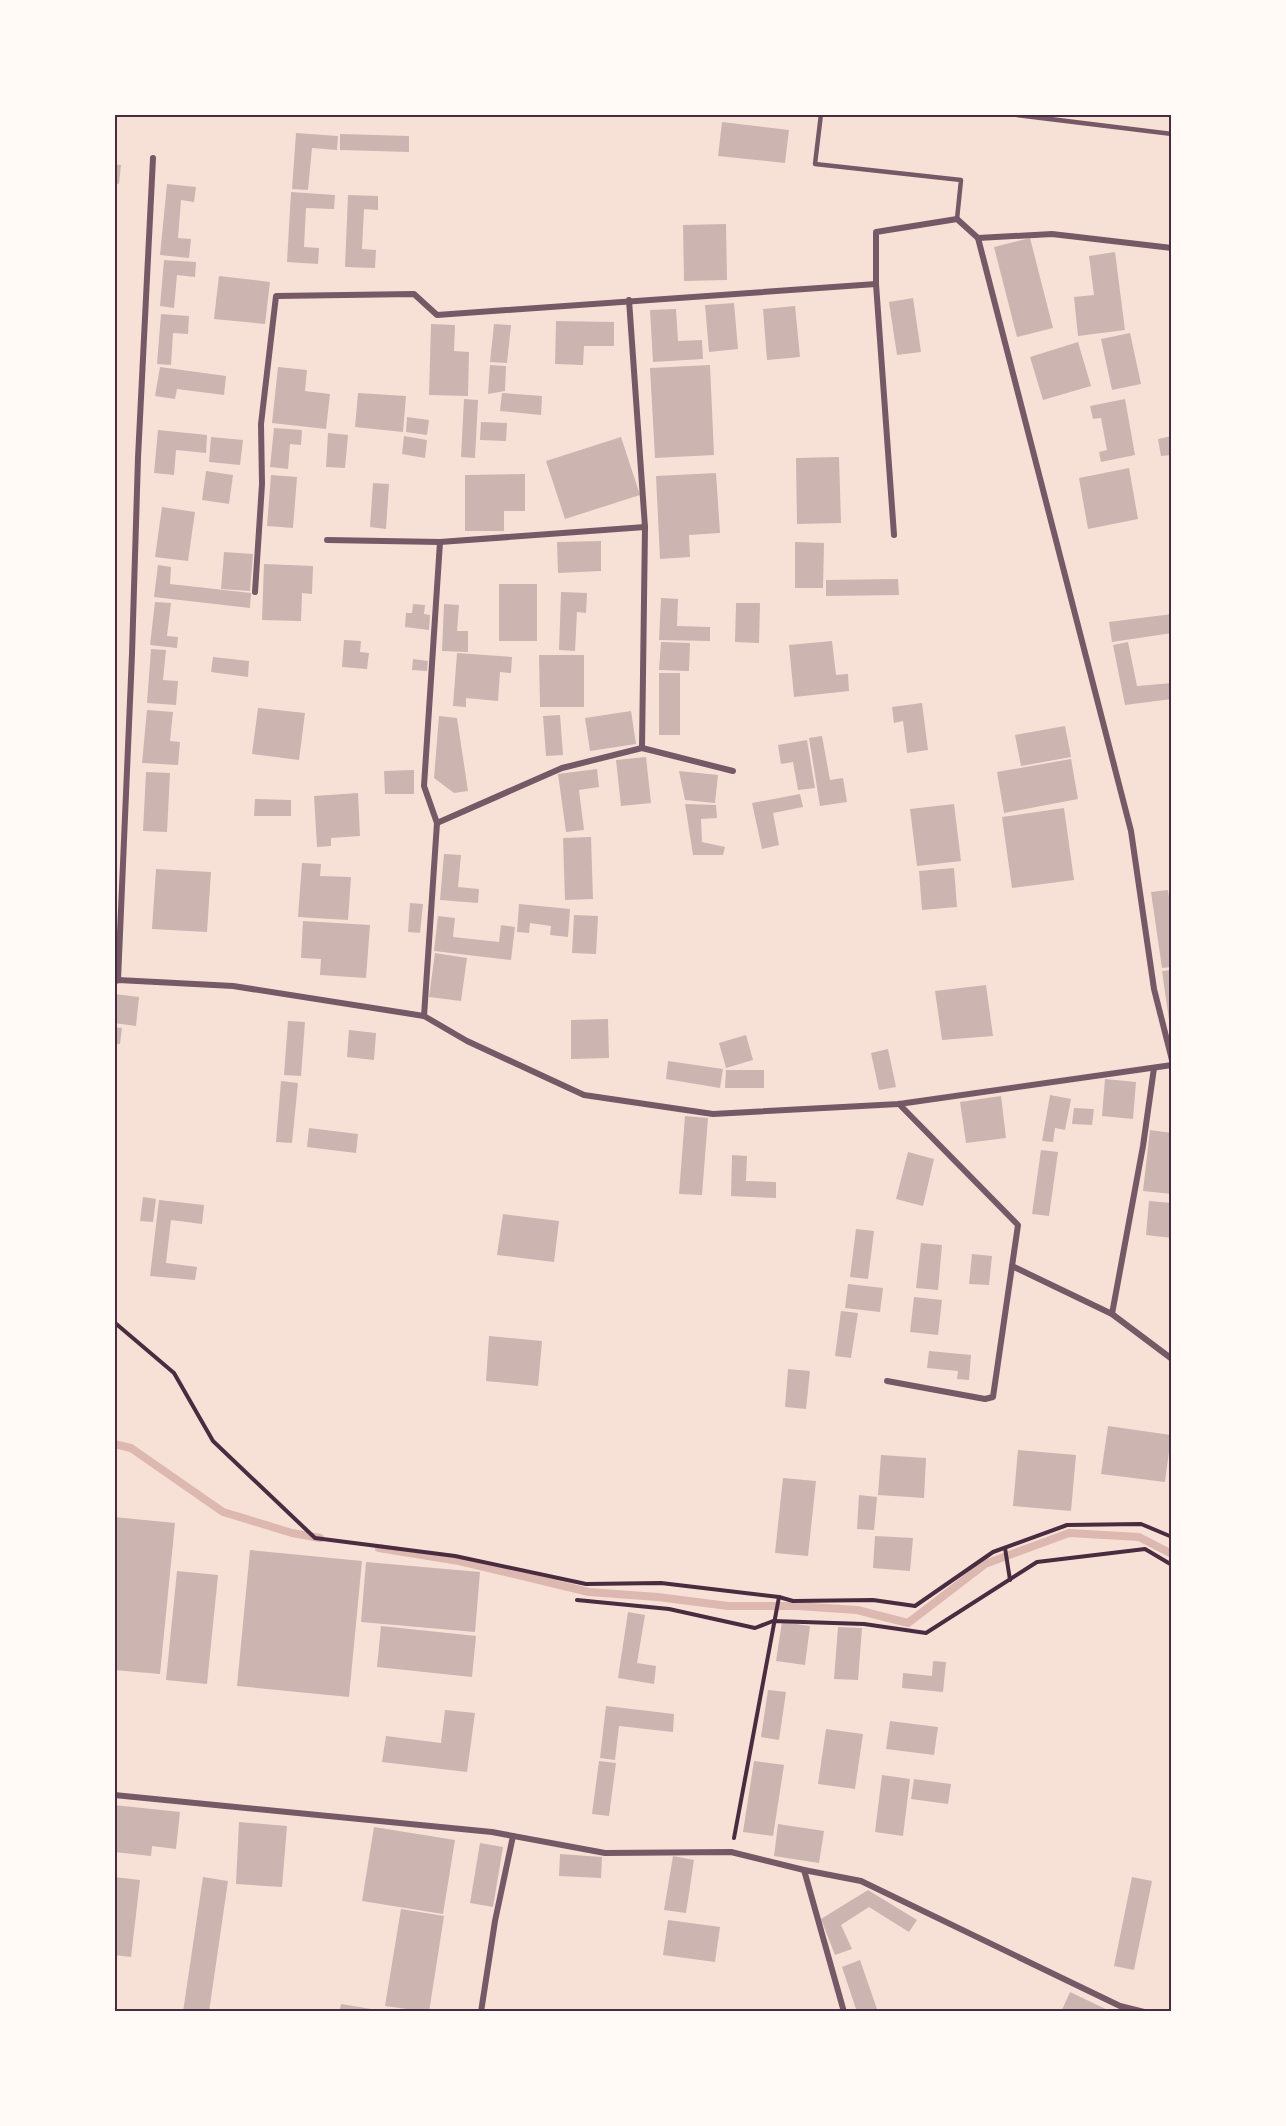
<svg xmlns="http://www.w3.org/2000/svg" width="1286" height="2126" viewBox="0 0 1286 2126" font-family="Overpass,sans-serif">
<rect width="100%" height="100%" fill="#f7e1d7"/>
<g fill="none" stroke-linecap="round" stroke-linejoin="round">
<g stroke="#dcb8b0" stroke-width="8">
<polyline points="114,1444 131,1448 223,1512 292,1533 320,1538"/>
<polyline points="379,1548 459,1561 589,1592 658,1597 728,1606 797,1606 857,1610 908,1623 985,1564 1069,1533 1139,1537 1172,1554"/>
</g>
</g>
<g fill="#ccb4b1">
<polygon points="722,122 789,130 785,163 718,156"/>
<polygon points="296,133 338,136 337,150 312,148 308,190 292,189"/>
<polygon points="340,134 409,136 409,152 340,150"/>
<polygon points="114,164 121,165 119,184 114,183"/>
<polygon points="167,184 196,187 194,202 181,200 178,238 191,239 189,258 160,255"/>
<polygon points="291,192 335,195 334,209 306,208 304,247 319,248 318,264 287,262"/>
<polygon points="348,195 378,196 378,210 364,209 362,249 376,250 375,268 345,267"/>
<polygon points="726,224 727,280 684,281 683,225"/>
<polygon points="1030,238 1053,328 1017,337 994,247"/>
<polygon points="1115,252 1125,330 1078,336 1074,297 1094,295 1089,256"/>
<polygon points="164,260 196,262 195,277 177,275 174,308 160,306"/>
<polygon points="219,276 270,282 265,324 214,319"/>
<polygon points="913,298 921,352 897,355 889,302"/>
<polygon points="734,303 738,349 709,352 705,305"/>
<polygon points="795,306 800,357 767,360 763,309"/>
<polygon points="676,309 678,341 702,340 703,359 653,362 650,310"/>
<polygon points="161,314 189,316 188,334 173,333 171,365 157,364"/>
<polygon points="556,321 614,322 614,346 584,346 583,365 555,364"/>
<polygon points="431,324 455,325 454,351 469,352 468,396 429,395"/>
<polygon points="494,324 511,325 507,363 490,362"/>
<polygon points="1130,333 1141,384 1112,390 1101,339"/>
<polygon points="1078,342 1091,386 1043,400 1030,357"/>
<polygon points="490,365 506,366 505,391 488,394"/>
<polygon points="710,365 714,455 655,458 650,368"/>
<polygon points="160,367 226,376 224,395 177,389 175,399 155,396"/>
<polygon points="278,367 307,370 305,391 330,394 326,429 272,423"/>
<polygon points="358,393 406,396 403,432 355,427"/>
<polygon points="502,393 542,396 541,415 500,411"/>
<polygon points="464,399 478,400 475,458 461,457"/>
<polygon points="1125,399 1135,455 1101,462 1099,452 1107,450 1101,418 1093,419 1090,406"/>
<polygon points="407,417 429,420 427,435 406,432"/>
<polygon points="481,422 507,423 506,441 480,440"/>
<polygon points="274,428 302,430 301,445 290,444 288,469 270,467"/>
<polygon points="158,430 207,435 206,453 176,450 174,475 154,473"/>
<polygon points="328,433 348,435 345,468 326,467"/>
<polygon points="404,436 427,440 425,458 402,454"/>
<polygon points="1172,436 1172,455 1161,456 1158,439"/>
<polygon points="211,437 243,440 240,465 209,462"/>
<polygon points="621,437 640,495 565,519 546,461"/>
<polygon points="839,457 841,523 797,524 796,458"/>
<polygon points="1129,468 1138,519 1088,529 1079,478"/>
<polygon points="206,471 233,475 229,504 202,500"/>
<polygon points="716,473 720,533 689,535 690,557 660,559 656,476"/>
<polygon points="525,474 525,511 504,511 504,531 465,531 465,475"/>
<polygon points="271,475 297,477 293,528 267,526"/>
<polygon points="373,483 389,484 386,529 370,527"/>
<polygon points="162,507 195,512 188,561 155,557"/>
<polygon points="601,541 601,571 558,573 557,542"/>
<polygon points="795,542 824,543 823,588 795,588"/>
<polygon points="224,552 253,554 250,591 221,589"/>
<polygon points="264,564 313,566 312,594 302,593 301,621 262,620"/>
<polygon points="158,565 171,567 170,584 251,593 250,608 154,597"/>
<polygon points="898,579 899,595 826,596 826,580"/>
<rect x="499" y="584" width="38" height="57"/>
<polygon points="561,592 587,593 586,613 577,612 575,651 559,650"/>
<polygon points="661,598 678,599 677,626 710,627 710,641 659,640"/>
<polygon points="155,602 171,603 167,636 178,637 177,648 150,645"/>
<polygon points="736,603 760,603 759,643 735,642"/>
<polygon points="413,604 425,605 424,614 430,615 429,630 405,627 406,613 412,613"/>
<polygon points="444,604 459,605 457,631 468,631 468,652 442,651"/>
<polygon points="1172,614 1172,633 1112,642 1109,622"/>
<polygon points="344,640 361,641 360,652 369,653 367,669 342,667"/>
<polygon points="832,641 836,675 848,674 849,691 794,697 789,645"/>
<polygon points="661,642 690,643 689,671 659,670"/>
<polygon points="1128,642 1137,686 1172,683 1172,699 1125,705 1113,645"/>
<polygon points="151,649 166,650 163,680 178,681 176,705 147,703"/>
<polygon points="457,653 512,657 511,673 500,672 498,701 466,698 466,707 453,706"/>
<polygon points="539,655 584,655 584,707 540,707"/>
<polygon points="213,657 249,661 248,677 211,672"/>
<polygon points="413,659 428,661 427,671 412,670"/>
<rect x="659" y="673" width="21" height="62"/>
<polygon points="922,703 928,750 907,753 903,721 894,723 892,707"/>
<polygon points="258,708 305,713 299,760 252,754"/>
<polygon points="147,710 173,712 170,741 180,742 178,765 142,763"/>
<polygon points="631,711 636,744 590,751 585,718"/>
<polygon points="560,715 563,755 546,756 543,716"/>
<polygon points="439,716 457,718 468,791 454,793 434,778"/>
<polygon points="1065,726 1071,757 1021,766 1015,735"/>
<polygon points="822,736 830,780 843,778 847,802 820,806 809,738"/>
<polygon points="807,740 815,788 798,790 793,762 781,764 778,745"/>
<polygon points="646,757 651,803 621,806 616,760"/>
<polygon points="1071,759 1078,799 1004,813 997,772"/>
<polygon points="597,769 599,787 579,790 584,830 566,832 558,774"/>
<polygon points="414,770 414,794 385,794 384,771"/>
<polygon points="679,771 718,775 715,803 685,800"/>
<polygon points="146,772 170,773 167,832 143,831"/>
<polygon points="358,793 360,836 331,838 331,846 317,847 314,796"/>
<polygon points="800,794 803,807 773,813 779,845 762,849 752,803"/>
<polygon points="255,799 291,800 291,816 254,816"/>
<polygon points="685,804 716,805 717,818 701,819 702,842 725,847 723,855 693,855"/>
<polygon points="954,804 961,861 917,866 910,809"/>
<polygon points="1064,808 1074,880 1012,888 1002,817"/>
<polygon points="591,837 593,899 565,900 563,838"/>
<polygon points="444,854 461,855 458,887 479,889 478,903 440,900"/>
<polygon points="302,863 321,864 320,876 351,877 348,920 298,917"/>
<polygon points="954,868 957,907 922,910 919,871"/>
<polygon points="156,869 211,872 207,932 152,929"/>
<polygon points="1168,890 1172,919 1172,967 1162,968 1151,892"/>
<polygon points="410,903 423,904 420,933 408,932"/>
<polygon points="519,904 570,909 568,937 550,935 551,926 530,923 529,933 517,932"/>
<polygon points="574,915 598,916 596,954 572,953"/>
<polygon points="438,916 455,918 453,937 499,942 501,925 515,927 511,960 434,951"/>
<polygon points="303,921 370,925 366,978 320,975 321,959 301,958"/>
<polygon points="435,953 467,958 461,1001 429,997"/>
<polygon points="1172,970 1172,1019 1169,1020 1162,971"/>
<polygon points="986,985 993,1036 942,1040 935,991"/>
<polygon points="114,994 139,997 136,1026 114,1023"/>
<polygon points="608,1019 609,1058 571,1059 571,1020"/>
<polygon points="288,1021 305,1022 301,1076 284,1075"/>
<polygon points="114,1027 122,1028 120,1044 114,1044"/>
<polygon points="349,1030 376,1033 374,1060 347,1057"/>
<polygon points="746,1035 753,1060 726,1068 719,1043"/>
<polygon points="888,1049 896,1087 879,1090 871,1053"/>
<polygon points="668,1061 723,1069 720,1088 666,1079"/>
<polygon points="726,1070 764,1070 764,1088 725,1088"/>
<polygon points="1105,1079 1136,1082 1133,1119 1102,1116"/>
<polygon points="281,1081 298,1083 292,1143 276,1142"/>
<polygon points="1050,1095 1071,1099 1065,1130 1055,1128 1053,1142 1042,1141"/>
<polygon points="1001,1096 1006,1138 966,1143 960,1102"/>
<polygon points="1074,1108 1094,1109 1092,1125 1072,1124"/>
<polygon points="685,1116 708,1118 702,1195 679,1194"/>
<polygon points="309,1128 358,1134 356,1153 307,1147"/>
<polygon points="1150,1130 1172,1133 1172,1194 1143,1191"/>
<polygon points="1041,1150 1058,1152 1049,1216 1032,1214"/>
<polygon points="908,1152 934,1159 923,1206 896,1199"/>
<polygon points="732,1155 747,1156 746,1181 776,1182 776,1198 731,1196"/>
<polygon points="143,1197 156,1199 153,1222 140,1221"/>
<polygon points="159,1200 204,1205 202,1224 171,1220 166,1263 197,1267 195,1280 150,1276"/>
<polygon points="1149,1201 1172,1203 1172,1238 1146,1235"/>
<polygon points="503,1214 559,1221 554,1262 497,1255"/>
<polygon points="856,1229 874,1231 868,1279 850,1277"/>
<polygon points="921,1243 942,1245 938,1290 916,1288"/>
<polygon points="972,1254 992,1256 989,1285 969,1284"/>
<polygon points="848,1284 883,1288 880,1312 845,1308"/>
<polygon points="914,1297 942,1300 938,1335 910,1332"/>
<polygon points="841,1311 858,1313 851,1358 835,1356"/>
<polygon points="489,1336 542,1341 538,1386 486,1381"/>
<polygon points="929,1351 971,1355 969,1380 957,1379 958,1371 927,1368"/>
<polygon points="788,1369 810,1371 806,1409 785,1407"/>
<polygon points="1108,1426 1171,1435 1165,1482 1101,1474"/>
<polygon points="1018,1450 1076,1455 1071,1511 1013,1506"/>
<polygon points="881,1455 926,1458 924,1498 878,1495"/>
<polygon points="783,1478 816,1481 808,1556 775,1553"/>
<polygon points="859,1495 877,1497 874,1530 857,1529"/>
<polygon points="114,1517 175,1523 160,1674 114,1670"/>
<polygon points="875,1536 913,1538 910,1571 873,1568"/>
<polygon points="250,1550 362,1561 349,1697 237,1686"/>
<polygon points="366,1562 480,1572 475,1632 361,1622"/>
<polygon points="177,1571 218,1575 207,1684 166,1680"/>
<polygon points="628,1612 645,1615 637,1663 656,1666 654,1684 618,1678"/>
<polygon points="782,1622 810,1626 805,1665 776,1661"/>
<polygon points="381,1626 476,1636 472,1677 377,1667"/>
<polygon points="838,1627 862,1628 858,1680 834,1679"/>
<polygon points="933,1661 946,1662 943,1692 902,1688 903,1673 932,1676"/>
<polygon points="768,1690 786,1692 779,1740 761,1737"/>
<polygon points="606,1706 674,1714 673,1732 619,1726 615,1760 600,1758"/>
<polygon points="445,1710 475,1713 467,1772 382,1762 386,1736 441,1743"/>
<polygon points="890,1721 938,1727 934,1755 886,1749"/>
<polygon points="826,1729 863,1734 855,1789 818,1784"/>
<polygon points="599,1761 616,1763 609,1816 592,1814"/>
<polygon points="754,1761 784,1765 773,1836 743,1832"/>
<polygon points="882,1775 910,1779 903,1836 875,1832"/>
<polygon points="914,1779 951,1784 948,1804 911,1799"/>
<polygon points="114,1805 180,1812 176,1849 152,1846 151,1856 114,1852"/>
<polygon points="239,1822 287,1826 282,1887 236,1884"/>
<polygon points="778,1824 824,1831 819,1863 774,1856"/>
<polygon points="374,1827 455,1840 443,1914 362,1901"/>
<polygon points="480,1843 503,1847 493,1907 470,1903"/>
<polygon points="560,1854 602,1857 601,1878 559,1876"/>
<polygon points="673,1856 694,1860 686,1913 664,1910"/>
<polygon points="114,1877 140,1880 131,1957 114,1955"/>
<polygon points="203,1877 228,1881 209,2012 183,2012"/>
<polygon points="1132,1877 1152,1881 1134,1970 1114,1966"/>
<polygon points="868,1890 917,1920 909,1932 869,1907 841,1925 852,1949 835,1955 821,1919"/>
<polygon points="401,1909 444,1916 429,2012 385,2006"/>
<polygon points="668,1920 720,1927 715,1962 663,1955"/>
<polygon points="860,1960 878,2012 857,2012 842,1967"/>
<polygon points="1070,1992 1112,2012 1061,2012"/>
<polygon points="341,2004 383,2011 383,2012 339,2012"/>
</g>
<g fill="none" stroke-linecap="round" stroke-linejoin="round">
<g stroke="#4a2c40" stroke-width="4">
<polyline points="114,1322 174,1373 213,1441 315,1538 455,1556 586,1584 661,1583 779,1597 793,1601 873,1600 915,1606 993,1552 1067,1525 1141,1524 1172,1537"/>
<polyline points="1005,1548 1010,1580"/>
<polyline points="577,1600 669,1609 755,1628 773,1621 864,1624 926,1633 1037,1562 1145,1549 1172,1565"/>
<polyline points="734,1838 779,1597"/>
</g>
<g stroke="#755966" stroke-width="4.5">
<polyline points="821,114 815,164 961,180 957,219"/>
<polyline points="1009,114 1172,134"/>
</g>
<g stroke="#755966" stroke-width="6">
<polyline points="978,238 1131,831 1154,989 1172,1060"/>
<polyline points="876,284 894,535"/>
<polyline points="629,300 645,527 642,748"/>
<polyline points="327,540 440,542 645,527"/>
<polyline points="255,592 262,484 261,424 276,296 414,294 437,315 876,284 876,232 957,219 978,238 1052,234 1172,248"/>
<polyline points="437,823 562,768 642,748 733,771"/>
<polyline points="118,980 132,654 138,458 153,158"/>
<polyline points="114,982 118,980 233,986 424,1016 467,1041 584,1095 713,1114 899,1104 1172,1065"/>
<polyline points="424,1016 437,823 424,786 440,542"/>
<polyline points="1012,1266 1112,1314 1172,1359"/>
<polyline points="1112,1314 1143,1146 1154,1068"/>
<polyline points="887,1381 985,1399 993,1397 1018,1225 899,1104"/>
<polyline points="114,1795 492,1832 605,1853 731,1852 804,1870 861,1881 1120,2006 1144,2012"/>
<polyline points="804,1870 844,2012"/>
<polyline points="481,2012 495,1921 513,1836"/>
</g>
</g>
<rect width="1286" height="2126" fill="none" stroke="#fffaf5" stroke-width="231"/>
<rect x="116" y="116" width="1054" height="1894" fill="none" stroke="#4a2c40" stroke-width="2"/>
</svg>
